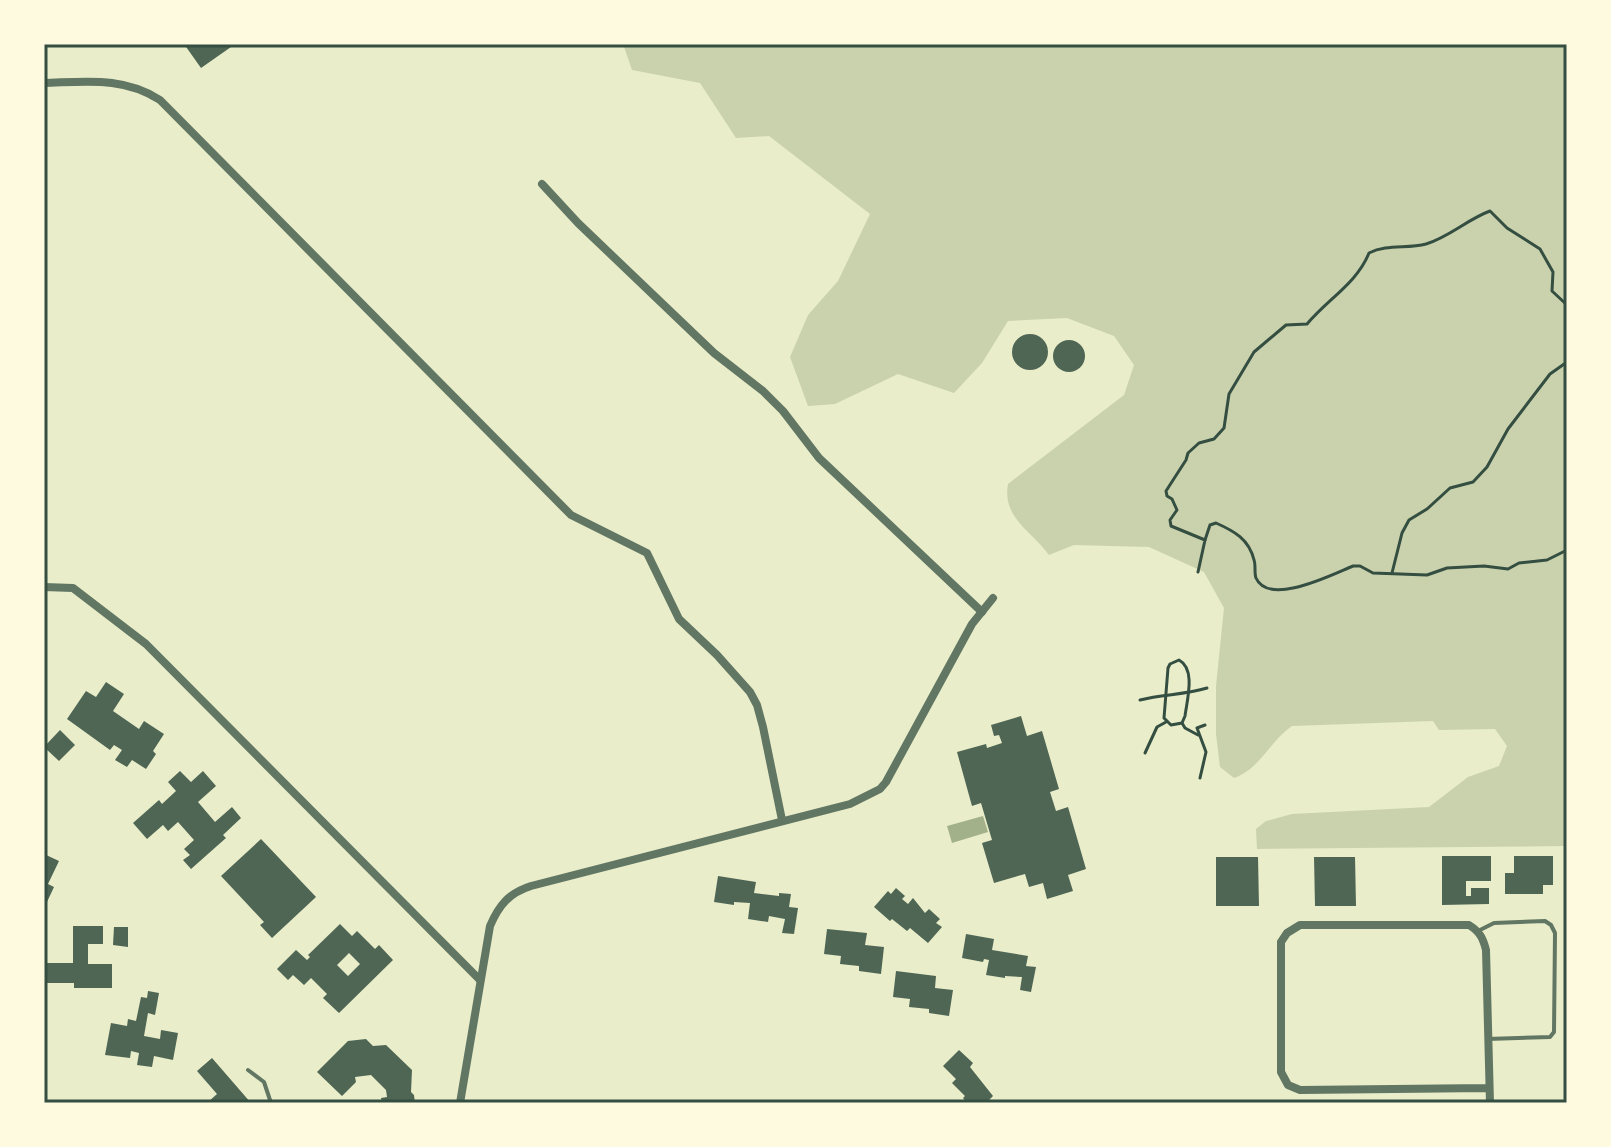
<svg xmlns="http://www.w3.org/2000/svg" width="1611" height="1147" viewBox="0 0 1611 1147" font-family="'Noto Serif',serif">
<rect width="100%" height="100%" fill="#e9edc9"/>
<path fill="#cad2ad" d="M623,44H1567V846L1257,849L1256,829L1266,821L1292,814L1429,807L1468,777L1499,766L1507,746L1495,729L1439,730L1433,721L1292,726C1270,741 1260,769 1234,778L1220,767L1216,734V686L1224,608L1204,572L1149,547L1074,545L1049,555C1031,530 1002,518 1008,484L1124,395L1134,365L1114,336L1067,318L1008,321L982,363L954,393L898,374L835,404L808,406L790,357L808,315L838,281L870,214L769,136L736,138L700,83L632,70Z"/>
<polygon fill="#a3b18a" points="983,816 988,832 952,843 947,826"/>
<g fill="#4f6655" fill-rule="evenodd">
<polygon points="184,44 229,44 231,47 201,68"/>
<circle cx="1030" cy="352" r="18"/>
<circle cx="1069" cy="356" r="16"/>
<polygon points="106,682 124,694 113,711 139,729 144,721 164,734 153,751 156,754 146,769 132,760 127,767 115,760 122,750 114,745 110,750 67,719 86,691 96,697"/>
<polygon points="1021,716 1027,736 1042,731 1059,789 1050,792 1056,811 1068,807 1086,869 1068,875 1073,891 1047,899 1043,883 1029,887 1025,874 994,883 982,843 992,840 981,803 972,806 957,752 986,744 987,748 1002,743 999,735 994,736 991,725"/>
<polygon points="60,730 75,745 59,761 44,747"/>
<polygon points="180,771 191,782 203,771 216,786 198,802 215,822 232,807 241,818 223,835 226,838 191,869 183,860 190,855 184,849 194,840 178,822 168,831 163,825 147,839 133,823 159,800 162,804 176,791 168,782"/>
<polygon points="261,839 316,897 272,938 260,925 264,922 221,876"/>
<polygon points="44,854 59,861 48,884 54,887 47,902 44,901"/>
<polygon points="1442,856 1491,856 1491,881 1466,881 1466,896 1471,896 1471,888 1489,888 1489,904 1442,905"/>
<polygon points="1514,856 1553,856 1553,885 1543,885 1543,894 1505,894 1505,873 1514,873"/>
<polygon points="1216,857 1258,857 1259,906 1216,906"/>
<polygon points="1314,857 1355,857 1356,906 1315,906"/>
<polygon points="718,876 756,882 754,893 779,896 779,893 791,894 789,907 798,908 794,934 782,933 785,919 769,916 768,922 748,919 750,903 734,902 734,905 714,902"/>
<polygon points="896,888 905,896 902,899 908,904 913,898 925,913 929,909 940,919 936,923 942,927 928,943 910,928 907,931 892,919 890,921 874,907 888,891 891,894"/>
<path d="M340,924L352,936L357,931L375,949L379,945L393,960L339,1013L323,998L327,994L311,978L304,985L293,975L288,980L277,969L296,950L307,960L310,957L308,955ZM349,953L360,964L348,976L337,965Z"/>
<polygon points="73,926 103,926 103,944 88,944 88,964 112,964 112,988 74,988 74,983 44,983 44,963 73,963"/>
<polygon points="114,927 128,927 128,947 113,945"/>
<polygon points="827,929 867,933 865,945 884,947 881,974 859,971 859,966 840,964 841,956 824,954"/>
<polygon points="966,934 994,939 992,950 1028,956 1026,966 1036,967 1031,992 1020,990 1022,977 1005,976 1005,978 986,975 989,960 984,959 983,962 962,958"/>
<polygon points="896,971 936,976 935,988 953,990 949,1016 929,1013 929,1009 909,1007 910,999 893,997"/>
<polygon points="148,991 159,993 155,1015 148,1013 144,1036 160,1039 161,1030 178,1033 173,1060 154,1056 152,1067 137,1065 139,1053 131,1051 130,1058 105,1055 111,1023 127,1026 128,1019 136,1021 141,997 147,998"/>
<polygon points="366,1039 373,1046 386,1045 412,1070 411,1092 414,1095 415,1103 382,1103 381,1098 387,1097 386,1090 371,1075 355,1077 356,1082 342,1096 317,1072 348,1041"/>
<polygon points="959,1050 973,1063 970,1067 993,1096 986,1103 967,1103 963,1098 965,1096 952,1083 956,1079 943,1066"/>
<polygon points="212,1058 251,1103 207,1103 217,1094 197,1071"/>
</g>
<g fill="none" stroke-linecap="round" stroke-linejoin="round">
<g stroke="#344e41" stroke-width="3">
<path d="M1205,540L1210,525L1216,523C1234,531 1249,539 1254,560C1256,565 1254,573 1256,578C1269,607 1333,574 1353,566H1360L1373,573L1427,575L1447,568L1484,566L1508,569L1519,563L1547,560L1567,550"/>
<path d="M1198,572L1205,540L1171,526L1170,520L1177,510L1172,499L1167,496L1166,491L1186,460L1188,453L1199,443L1214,439L1224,428L1229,394L1254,352L1286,325L1307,324C1328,299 1357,283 1369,253C1387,244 1407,249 1426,244C1449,237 1468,219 1490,211L1507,228L1540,249L1553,272L1552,291L1567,305"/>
<polyline points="1392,573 1402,533 1409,520 1427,509 1450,488 1473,482 1487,467 1508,429 1550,374 1567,362 1567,358"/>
<path d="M1179,660C1196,669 1187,700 1185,716L1182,723L1171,725L1164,718L1168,668L1170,664Z"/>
<path d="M1140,700C1163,694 1185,695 1207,688"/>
<polyline points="1182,723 1185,728 1198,735"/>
<polyline points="1145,753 1157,727 1166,722"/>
<polyline points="1200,778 1206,752 1197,728 1205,725"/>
</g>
<g stroke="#617663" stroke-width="4">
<polyline points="1478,931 1494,923 1545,921 1551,925 1555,933 1554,1032 1550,1037 1487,1039"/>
<polyline points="248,1070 264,1082 271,1103"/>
</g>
<g stroke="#617663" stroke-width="8">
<path d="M44,83C84,82 124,76 160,100L571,515L647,553L679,619L717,655L750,692L757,705L763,727L782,820"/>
<polyline points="542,184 578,223 714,353 763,391 783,411 819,458 982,612"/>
<polyline points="44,587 73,588 146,644 480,980"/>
<path d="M1487,1088L1300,1090L1288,1085L1281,1072V942L1287,933L1300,925H1469C1480,932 1483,938 1486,950L1490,1103"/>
<path d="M460,1103L490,926C499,905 509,893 531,886L850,804L880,789L886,782L972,624L993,598"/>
</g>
</g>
<rect width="1611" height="1147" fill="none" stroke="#fefae0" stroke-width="92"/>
<rect x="46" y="46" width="1519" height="1055" fill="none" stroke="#344e41" stroke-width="3"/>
</svg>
